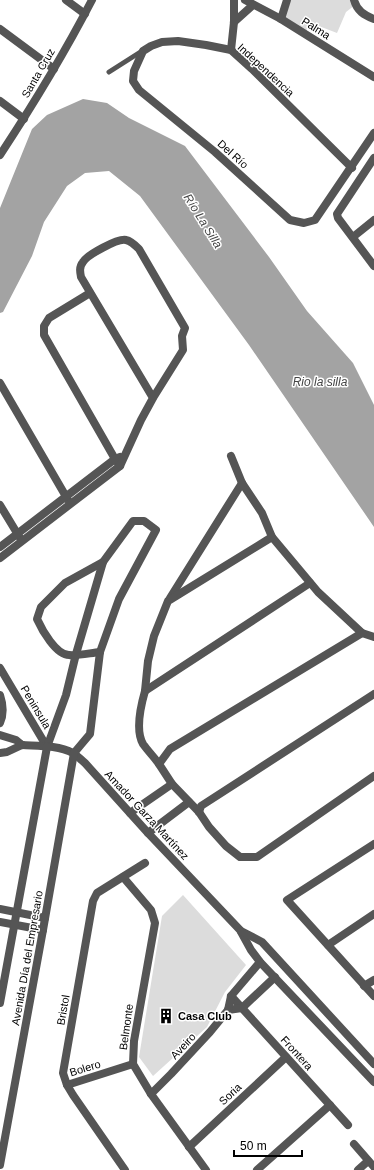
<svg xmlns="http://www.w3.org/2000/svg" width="374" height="1170" viewBox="0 0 374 1170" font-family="Helvetica,sans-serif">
<rect width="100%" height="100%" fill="#fff"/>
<g fill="#dcdcdc">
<polygon points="287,0 354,0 355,5 346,12 337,33 311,23 304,34 281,19"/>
<polygon points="183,895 246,965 225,992 207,1027 153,1076 139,1057 162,916"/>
</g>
<polygon fill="#a3a3a3" points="83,99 107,103 129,118 185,146 269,257 307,311 353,363 374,405 374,527 249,345 140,196 109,171 85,173 67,186 44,222 32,256 3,312 0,313 0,208 32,129 47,115"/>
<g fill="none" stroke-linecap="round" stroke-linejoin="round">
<polyline stroke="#555" stroke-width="5" points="109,72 142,51"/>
<g stroke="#555" stroke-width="8">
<polyline points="66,0 85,14"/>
<polyline points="245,0 281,19 374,77"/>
<path d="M354,0C357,11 364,15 374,19"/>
<polyline points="281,19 287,0"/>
<polyline points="234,22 253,5"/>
<polyline points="0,29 54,69"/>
<polyline points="231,50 234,22 234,0"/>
<polyline points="0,101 24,119"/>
<path d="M0,155C33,105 64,54 92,0"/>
<polyline points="374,158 337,214 338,218 374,266"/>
<polyline points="352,168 252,69 231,50 206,45 178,41 162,42 151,46 143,51 134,71 133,81 139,90 215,152 290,220 304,223 315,220 374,133"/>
<polyline points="353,237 374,220"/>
<polyline points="90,293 49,318 44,326 44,335 115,459 120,466"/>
<polyline points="0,383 68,500"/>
<polyline points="231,456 242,483 262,513 272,537 318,592 362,633 374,637"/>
<polyline points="0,505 20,538"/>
<polyline points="0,547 115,459 120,457"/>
<path d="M0,558L120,466L141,420L153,398L183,350L182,336L185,328L139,249C135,245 131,241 126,240C118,238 87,255 83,262C79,267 80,272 81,277L153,398"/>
<polyline points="170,598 242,483"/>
<polyline points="362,633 170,749 159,764 172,784 199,812 209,827 226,846 240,857 257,857 374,776"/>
<path d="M100,652C90,653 78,656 69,655C56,655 42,630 37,619L41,607L65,583L103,562"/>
<polyline points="0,668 47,747"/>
<polyline points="145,691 148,661 154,636 168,601 272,537"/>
<path d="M0,695C3,704 4,714 0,723"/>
<polyline points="47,747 66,695 76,654 103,562 133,521 144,521 156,530 119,599 100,652 90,734 74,753"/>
<path d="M159,764C154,757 148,751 143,744C135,730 141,705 145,691L310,583"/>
<polyline points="199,812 201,806 374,694"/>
<polyline points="130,813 172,784"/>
<polyline points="148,833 189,802"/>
<polyline points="374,844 287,900 374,996"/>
<polyline points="123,877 151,910 155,923 134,1041 133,1064 151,1094 206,1170"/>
<polyline points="0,909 45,918"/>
<polyline points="0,922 43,930"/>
<polyline points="328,945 374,914"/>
<polyline points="364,986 374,980"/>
<polyline points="231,996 348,1125"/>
<polyline points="228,1010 242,1008 275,977"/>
<polyline points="67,1085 133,1064"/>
<polyline points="151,1094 171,1074 210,1032 228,1010 231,996 260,962"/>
<polyline points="354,1144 374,1167"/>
<polyline points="189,1147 286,1057"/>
<polyline points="125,1170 73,1095 67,1085 63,1073 93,901 97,893 145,863"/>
<polyline points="257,1170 330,1105"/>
<polyline points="358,1170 368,1161"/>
</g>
<g stroke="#555" stroke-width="8">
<polyline points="0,735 16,740 22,745"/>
<path d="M22,745C38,746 58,745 73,753C77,755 81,760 85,763L148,833L240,930L251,950L260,962L374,1082"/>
<polyline points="0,753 7,752 22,745"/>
<polyline points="241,931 262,942 374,1064"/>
<polyline points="0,1003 47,747"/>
<polyline points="0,1165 43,930 74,753"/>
</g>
</g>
<defs>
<g id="building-bare" transform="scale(1.2)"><path d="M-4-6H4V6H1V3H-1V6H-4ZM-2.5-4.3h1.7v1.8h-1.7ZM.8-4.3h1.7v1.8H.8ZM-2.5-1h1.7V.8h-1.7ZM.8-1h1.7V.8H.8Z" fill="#000" stroke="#fff" stroke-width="2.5" paint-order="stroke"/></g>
</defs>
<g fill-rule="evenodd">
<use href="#building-bare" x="166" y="1016"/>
</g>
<g text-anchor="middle" stroke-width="3" stroke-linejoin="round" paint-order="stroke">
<g font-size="11" fill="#000" stroke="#fff">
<text transform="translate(316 28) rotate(32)" y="4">Palma</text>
<text transform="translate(266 70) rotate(43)" y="4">Independencia</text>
<text transform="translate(38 73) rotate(-60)" y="4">Santa Cruz</text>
<text transform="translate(233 154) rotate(42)" y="4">Del Río</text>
<text transform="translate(36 707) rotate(59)" y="4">Peninsula</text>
<text transform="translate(147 815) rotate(47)" y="4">Amador Garza Martínez</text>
<text transform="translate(27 958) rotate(-80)" y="4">Avenida Día del Empresario</text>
<text transform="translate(63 1010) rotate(-80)" y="4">Bristol</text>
<text transform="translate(126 1027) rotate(-82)" y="4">Belmonte</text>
<text transform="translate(183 1046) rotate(-47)" y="4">Aveiro</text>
<text transform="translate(297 1053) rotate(48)" y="4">Frontera</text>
<text transform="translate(85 1068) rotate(-17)" y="4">Bolero</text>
<text transform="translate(230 1094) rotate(-43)" y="4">Soria</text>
</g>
<g font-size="11" font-weight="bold" fill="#000" stroke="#fff" text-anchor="start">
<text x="178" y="1020">Casa Club</text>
</g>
<g font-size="12" font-style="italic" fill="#444" stroke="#fff">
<text transform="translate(203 221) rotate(58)" y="4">Río La Silla</text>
<text x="320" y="386">Rio la silla</text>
</g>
</g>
<path d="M234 1150v6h68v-6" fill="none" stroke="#000000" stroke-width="2"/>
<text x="240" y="1150" font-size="12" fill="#000000" stroke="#ffffff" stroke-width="3" paint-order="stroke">50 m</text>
</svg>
